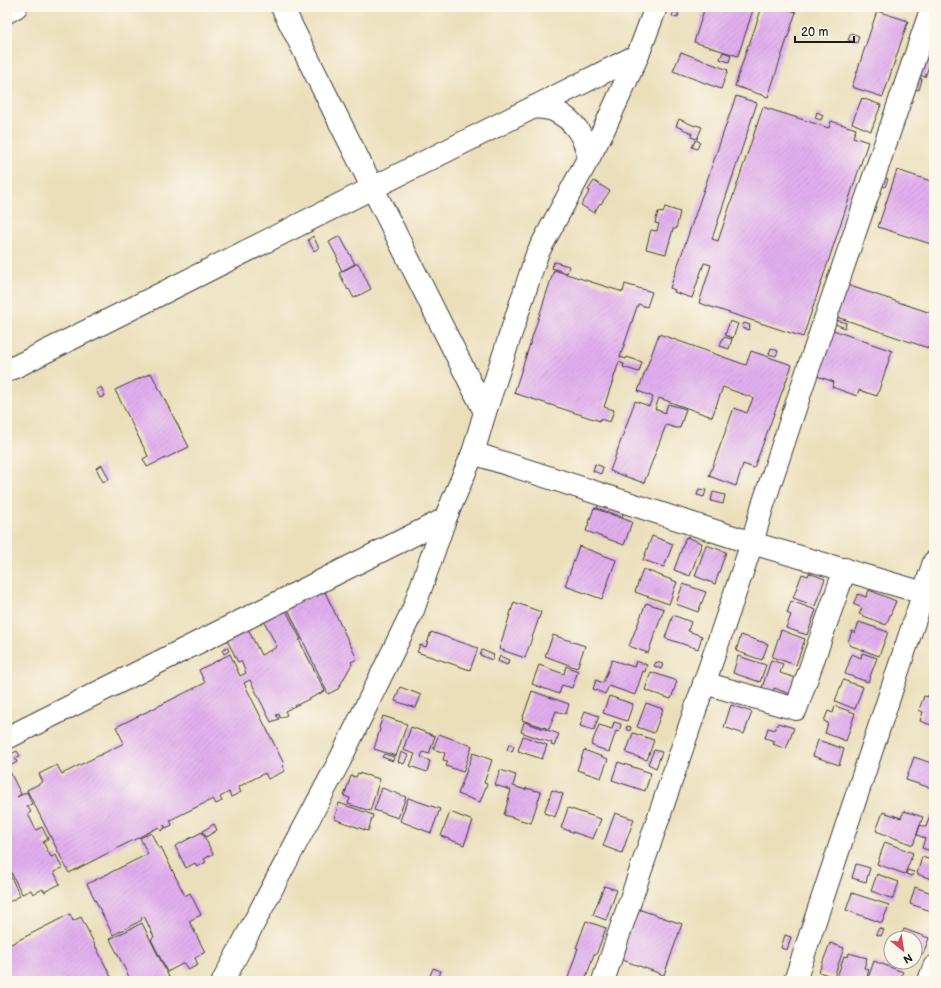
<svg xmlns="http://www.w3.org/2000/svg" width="941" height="988" viewBox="0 0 941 988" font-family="'Balsamiq Sans',sans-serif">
<defs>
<pattern id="building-hatch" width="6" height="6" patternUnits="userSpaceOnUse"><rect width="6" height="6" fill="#e1aeee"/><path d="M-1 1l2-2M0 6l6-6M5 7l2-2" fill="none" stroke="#c095cc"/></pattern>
</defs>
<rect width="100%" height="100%" fill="#fbf7ec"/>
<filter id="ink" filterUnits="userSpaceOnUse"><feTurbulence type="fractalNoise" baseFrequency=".025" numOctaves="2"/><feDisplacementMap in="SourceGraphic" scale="8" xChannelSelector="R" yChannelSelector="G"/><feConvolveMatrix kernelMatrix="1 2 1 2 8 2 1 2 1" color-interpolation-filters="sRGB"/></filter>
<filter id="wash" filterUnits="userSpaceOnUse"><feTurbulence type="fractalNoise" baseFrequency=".012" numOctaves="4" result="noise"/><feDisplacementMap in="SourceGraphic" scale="16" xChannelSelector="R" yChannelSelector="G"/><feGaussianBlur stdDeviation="0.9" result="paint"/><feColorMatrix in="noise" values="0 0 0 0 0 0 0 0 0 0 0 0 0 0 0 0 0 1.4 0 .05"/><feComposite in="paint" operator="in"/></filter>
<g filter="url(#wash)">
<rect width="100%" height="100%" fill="#ebdfbb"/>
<g id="blocks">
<g fill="url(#building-hatch)">
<polygon points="705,7 754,7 738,56 694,42"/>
<polygon points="762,7 780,7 796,12 768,97 735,86 748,45 749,45"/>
<polygon points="674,11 679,14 677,18 672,16"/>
<polygon points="877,11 908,21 883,97 852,87"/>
<polygon points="851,33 859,36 857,43 848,40"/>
<polygon points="929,41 934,43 934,53 925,77 917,74"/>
<polygon points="681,52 728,70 721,89 673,71"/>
<polygon points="723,52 731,55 729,62 720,59"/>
<polygon points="915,77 922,79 919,90 912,88"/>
<polygon points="736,96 757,103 712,239 718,241 763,107 829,128 831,121 856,129 853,137 868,142 803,337 699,303 711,265 704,263 692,298 674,292 675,290 670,288"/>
<polygon points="862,98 881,105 871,131 852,123"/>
<polygon points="817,112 823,115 821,120 815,118"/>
<polygon points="679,119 695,126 696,125 702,127 697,139 691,137 692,133 676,126"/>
<polygon points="696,140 700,142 697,149 692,147"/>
<polygon points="897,170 934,182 934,245 878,227"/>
<polygon points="881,177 888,179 885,187 878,184"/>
<polygon points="594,181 610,191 601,204 600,203 594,213 581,205 590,191 588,190"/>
<polygon points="665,207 680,212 676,229 673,229 666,254 646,249 651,230 657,231 659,224 655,223 658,212 663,213"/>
<polygon points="313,236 319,248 314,251 308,240"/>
<polygon points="340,236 355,264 342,271 337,260 338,259 329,242"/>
<polygon points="554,262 569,266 567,273 552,268"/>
<polygon points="358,263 371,289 354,298 349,289 348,290 339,273"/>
<polygon points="554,270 623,292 625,284 652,292 647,307 638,304 620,357 626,359 627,357 642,362 639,372 623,367 624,364 619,362 604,407 614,410 610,422 600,419 600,421 514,393"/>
<polygon points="844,284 934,314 934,350 837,317"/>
<polygon points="834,319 846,323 845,328 833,323"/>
<polygon points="730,321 738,324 733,338 725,335"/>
<polygon points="744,323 750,325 749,330 742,328"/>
<polygon points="833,330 892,351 877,396 859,390 857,396 832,387 834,382 817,376"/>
<polygon points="659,334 746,365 751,351 792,365 754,468 743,464 736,486 709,476 734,408 747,413 753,398 723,387 712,417 659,398 655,409 665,413 668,404 686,409 680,428 676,428 666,425 644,483 610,471 635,401 649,406 653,397 638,391"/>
<polygon points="723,337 732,339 729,349 720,346"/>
<polygon points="771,348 778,351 776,356 769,354"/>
<polygon points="151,373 189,447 147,467 143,459 148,456 115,390"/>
<polygon points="101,387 105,396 100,398 96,390"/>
<polygon points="595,464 603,467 601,474 593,471"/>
<polygon points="102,465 109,479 103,482 96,468"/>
<polygon points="699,489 706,490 704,497 697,495"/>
<polygon points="713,492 725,495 723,504 711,501"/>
<polygon points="600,497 626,506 622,517 597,508"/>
<polygon points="594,508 632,522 624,545 586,531"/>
<polygon points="652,536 673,544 664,567 643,560"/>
<polygon points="686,537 702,543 690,576 674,570"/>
<polygon points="706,545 726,552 715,584 695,576"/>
<polygon points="579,546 616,560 602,599 565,586"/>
<polygon points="643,569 677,582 669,604 635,592"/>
<polygon points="809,573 825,579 815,606 793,598 802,574 808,576"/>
<polygon points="683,584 706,592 698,612 676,604"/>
<polygon points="324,590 357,659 351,662 352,664 338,689 328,694 287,607"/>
<polygon points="869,590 896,601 886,625 859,614 862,608 853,604 858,594 866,597"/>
<polygon points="791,601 816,610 807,635 786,628 791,615 787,613"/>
<polygon points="514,602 541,612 525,658 499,649"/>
<polygon points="646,603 664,609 648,653 629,646"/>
<polygon points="285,608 301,640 299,640 325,691 285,711 287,715 280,718 279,714 276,715 279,719 271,722 250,680 244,683 284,764 282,766 285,771 268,779 265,773 238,787 241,792 231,797 229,792 220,797 222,801 216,804 213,799 170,820 172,825 166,828 164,825 165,828 161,831 159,827 69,873 27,790 43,782 39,774 57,765 62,774 124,743 116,727 205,683 199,670 230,654 240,676 246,673 241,661 238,662 226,638 247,627 261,655 277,647 263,619"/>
<polygon points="673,615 691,622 688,631 702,636 698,649 665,638"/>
<polygon points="859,622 888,632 879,656 849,645 850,643 848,642 852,631 855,633"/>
<polygon points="781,630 805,639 796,665 772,657"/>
<polygon points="431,632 478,648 470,670 417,652 420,645 426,647"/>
<polygon points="553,635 585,646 577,668 545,656"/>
<polygon points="741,635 768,644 762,660 736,651"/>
<polygon points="227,647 229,651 224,654 222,650"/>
<polygon points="482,650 494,655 492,660 480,655"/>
<polygon points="862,653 877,658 868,682 845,674 852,654 861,658"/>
<polygon points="500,656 509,660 507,665 498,661"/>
<polygon points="738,656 766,665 760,682 733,673"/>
<polygon points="612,660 634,667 636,661 647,665 645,672 643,671 635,695 609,686 605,694 593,689 596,680 603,683"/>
<polygon points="771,660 783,664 780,673 796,678 790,694 774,688 773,692 762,688"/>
<polygon points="656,662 663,664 661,669 654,666"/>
<polygon points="539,665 564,674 566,666 578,671 572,688 562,685 559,694 532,684"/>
<polygon points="651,672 677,681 671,699 645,690"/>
<polygon points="843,680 863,687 855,709 835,701"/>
<polygon points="400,687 421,695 416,708 395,701"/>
<polygon points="532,691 569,704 566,714 556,711 549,729 522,720"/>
<polygon points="928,695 934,697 934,726 920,721 923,712 919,710 924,696 928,697"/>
<polygon points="609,696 633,704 627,721 603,713"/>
<polygon points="646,703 663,709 654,733 637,727"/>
<polygon points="731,705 752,712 744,734 724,727"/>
<polygon points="835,706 855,713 846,741 825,733 828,723 824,721 828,711 833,713"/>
<polygon points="585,711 599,716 594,730 580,726"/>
<polygon points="383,716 407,724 396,756 374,749 380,729 379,728"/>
<polygon points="524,722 559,734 554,746 551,745 552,743 521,732"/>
<polygon points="614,722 621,724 619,732 616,731 609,752 591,745 599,725 612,729"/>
<polygon points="778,723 794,728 786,749 773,744 775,741 765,738 768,728 775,730"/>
<polygon points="627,726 631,727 630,731 626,729"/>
<polygon points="411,727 435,736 429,754 423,752 421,757 430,761 427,772 410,766 415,754 403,750"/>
<polygon points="633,733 654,740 647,760 626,753"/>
<polygon points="439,734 472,746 463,772 446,766 448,761 443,760 445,753 433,749"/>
<polygon points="523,736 547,745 542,759 518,751"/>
<polygon points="818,740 844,749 839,765 813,756"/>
<polygon points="509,744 514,746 512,752 507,750"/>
<polygon points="584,750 608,759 601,778 577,770"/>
<polygon points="654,750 662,752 656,768 648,764"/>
<polygon points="17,751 20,756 15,758 17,762 10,766 7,760 7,756"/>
<polygon points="401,752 408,755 404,764 398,762"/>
<polygon points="473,753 492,760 484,783 487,784 480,802 458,794"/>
<polygon points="384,754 394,757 393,761 382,757"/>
<polygon points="914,757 934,764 934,789 906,780"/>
<polygon points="618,762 651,773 645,791 612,780"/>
<polygon points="500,770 516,775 513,786 526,790 526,788 541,792 531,823 504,815 511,790 495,785"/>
<polygon points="10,772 21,794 17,797 27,792 32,804 27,806 31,812 28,814 36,830 42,827 48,839 43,842 51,857 56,855 62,868 54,872 60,884 44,892 43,889 33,894 31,890 22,894 7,865 7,802 10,801 7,795 7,774"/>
<polygon points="358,773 380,779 370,811 348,804 350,798 344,796 351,776 356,777"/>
<polygon points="382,788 406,797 398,818 374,810"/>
<polygon points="552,790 563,794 555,817 544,813"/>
<polygon points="408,798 440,809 431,833 400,821"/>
<polygon points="339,803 373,815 368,831 334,819"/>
<polygon points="568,808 601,819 593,839 561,828"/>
<polygon points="904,811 923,817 913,845 876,831 883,812 901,818"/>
<polygon points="450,812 473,821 464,845 441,836"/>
<polygon points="615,813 634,819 622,853 603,846"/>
<polygon points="930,815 934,816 934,852 922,848 925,838 917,835 920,825 926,827"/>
<polygon points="214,824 217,830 206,837 203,831"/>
<polygon points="202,832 213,854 204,859 206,862 197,867 195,863 186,868 175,846"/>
<polygon points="151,833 159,849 161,847 185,896 190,893 201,915 189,921 205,952 195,958 198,965 188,970 184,963 167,972 151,939 154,937 144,916 141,918 142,920 113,935 87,884 148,854 140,838"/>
<polygon points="885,842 913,853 905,874 877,864"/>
<polygon points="922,857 934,861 934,880 917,874"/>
<polygon points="856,864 870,868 866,882 852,878"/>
<polygon points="7,869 20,896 7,903"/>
<polygon points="907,870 914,872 912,876 906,874"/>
<polygon points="877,874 899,882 893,899 871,891"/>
<polygon points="604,886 617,890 606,920 593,915"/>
<polygon points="915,887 934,894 934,912 910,904"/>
<polygon points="852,893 889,905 882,923 846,910"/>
<polygon points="635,908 682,924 664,975 617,958"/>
<polygon points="70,914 73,921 81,917 112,979 109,981 7,981 7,946"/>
<polygon points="586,921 606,928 596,955 594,954 585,981 567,981 578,948 576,948"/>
<polygon points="142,923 171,981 131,981 110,939"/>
<polygon points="879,928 884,930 881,936 876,934"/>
<polygon points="904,929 929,938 923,954 915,951 915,938 900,938"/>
<polygon points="785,935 791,937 787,950 781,948"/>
<polygon points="830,943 844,948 834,977 819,972"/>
<polygon points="849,953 867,958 864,968 869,969 866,981 850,981 837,977 844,956 848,957"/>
<polygon points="874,961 903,972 900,981 867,981"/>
<polygon points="433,968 441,971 438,979 430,976"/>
</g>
</g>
</g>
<g filter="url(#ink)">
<use href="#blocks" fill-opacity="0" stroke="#3b3934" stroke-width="1"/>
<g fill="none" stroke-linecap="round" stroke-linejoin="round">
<g stroke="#3b3934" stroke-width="24">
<g id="minor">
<polyline points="282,7 485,412"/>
<polyline points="7,12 16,7"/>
<path d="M534,107C541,108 549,108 555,111C576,121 584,137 589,158"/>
<polyline points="7,371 638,55"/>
<polyline points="473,453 752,543 924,593"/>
<polyline points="704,683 796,709 845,569"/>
<polyline points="7,738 445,519"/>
<polyline points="223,981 340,760 413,610 445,519 473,453 485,412 537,254 604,129 638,55 656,7"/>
<polyline points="603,981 752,543 762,508 804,381 932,7"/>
<polyline points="795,981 934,562"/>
<polyline points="929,981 934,967"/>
</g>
</g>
<use href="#minor" stroke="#fff" stroke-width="22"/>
</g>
</g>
<rect width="941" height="988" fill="none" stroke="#fbf7ec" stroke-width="24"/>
<g transform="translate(903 950) rotate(150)"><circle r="19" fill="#fbf7ec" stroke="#a29f99"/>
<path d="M0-3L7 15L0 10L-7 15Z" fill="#d1495b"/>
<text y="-6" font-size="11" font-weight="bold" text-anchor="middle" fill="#1c1c1c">N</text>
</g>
<path d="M795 36v6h59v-6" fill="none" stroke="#1c1c1c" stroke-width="2"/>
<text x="801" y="36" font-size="12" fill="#1c1c1c" stroke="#fbf7ec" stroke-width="3" paint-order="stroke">20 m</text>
</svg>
